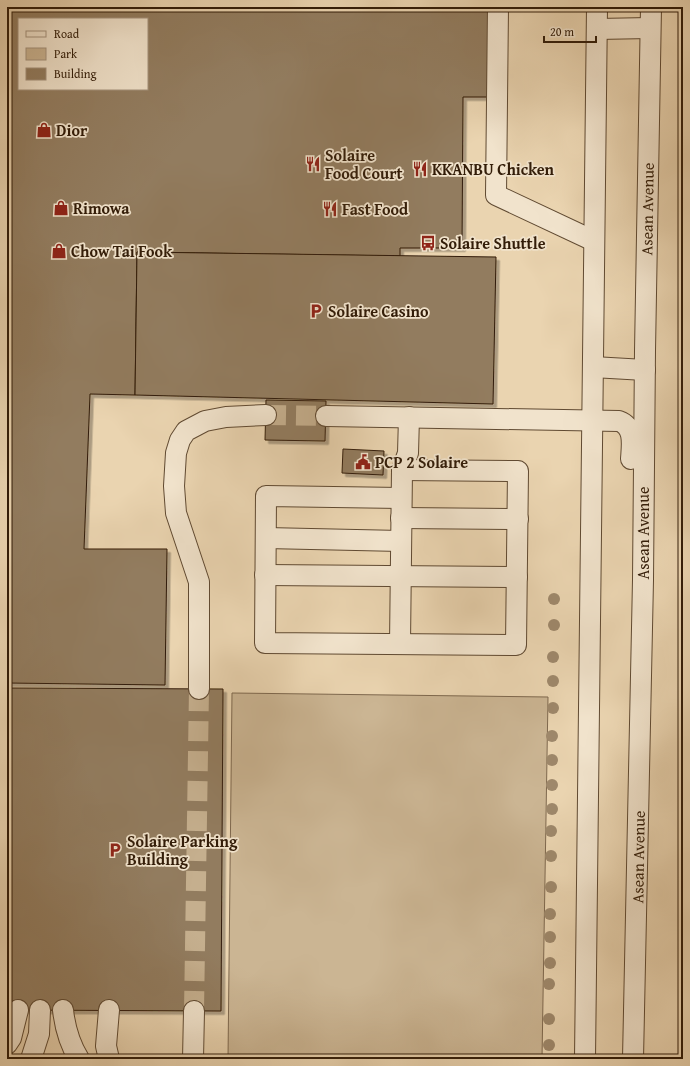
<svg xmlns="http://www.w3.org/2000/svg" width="690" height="1066" viewBox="0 0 690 1066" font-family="'Gentium Book Plus',serif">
<defs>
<filter id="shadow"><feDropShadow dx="3.5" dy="3.5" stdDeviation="0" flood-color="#0004"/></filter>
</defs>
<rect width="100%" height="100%" fill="#ead4b0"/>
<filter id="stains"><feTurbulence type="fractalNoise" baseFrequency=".005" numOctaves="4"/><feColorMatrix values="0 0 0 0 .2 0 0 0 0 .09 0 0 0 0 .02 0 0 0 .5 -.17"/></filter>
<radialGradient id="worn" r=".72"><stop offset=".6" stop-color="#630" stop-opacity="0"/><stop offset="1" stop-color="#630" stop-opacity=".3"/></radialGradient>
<polygon fill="#cbb593" stroke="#7e684e" points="232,693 548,697 542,1059 228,1059"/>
<g fill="#927c5f" stroke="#321c08" fill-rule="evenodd" filter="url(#shadow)">
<path d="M10,7H458V11H492L491,97H463L462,248H400V256L137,252L135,395L90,394L84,549H167L165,685L7,683V115ZM19,19H147V89H19Z"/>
<polygon points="137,252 496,257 493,404 135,395"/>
<polygon points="266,400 326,401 325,441 265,440"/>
<polygon points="343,449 384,451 383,475 342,473"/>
<polygon points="7,688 223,689 221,1011 7,1010"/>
</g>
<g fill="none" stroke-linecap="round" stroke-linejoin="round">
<g stroke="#c5af8e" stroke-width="20" stroke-dasharray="20 10" stroke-linecap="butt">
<polyline points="266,415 326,416"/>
<polyline points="194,1011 199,689"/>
</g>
<g stroke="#604a32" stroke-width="22">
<g id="minor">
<polyline points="498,7 496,195 594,241"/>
<polyline points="597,29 650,28"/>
<polyline points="593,367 645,370"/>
<path d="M326,416L619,421C635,427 632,444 631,459"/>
<polyline points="401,498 266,496 265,643 516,645 518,471 402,470"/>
<polyline points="401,518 518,519"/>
<polyline points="266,538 401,541"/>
<polyline points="265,575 517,577"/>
<polyline points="400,644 402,470 408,453 409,417"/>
<polyline points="199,689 199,582 176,513 174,486 176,453 180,440 186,431 205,421 226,417 266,415"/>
<path d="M63,1010C65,1028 69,1043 79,1059"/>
<polyline points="109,1010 106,1046 109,1059"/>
<polyline points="7,1044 11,1038 18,1010"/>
<polyline points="31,1059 39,1034 40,1010"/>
<polyline points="193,1059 194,1011"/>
<polyline points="585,1059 597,7"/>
<polyline points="633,1059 643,580 645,351 651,7"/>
</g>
</g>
<use href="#minor" stroke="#f1e3cc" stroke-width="20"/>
</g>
<g fill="#9e886b">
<circle cx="554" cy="599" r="6"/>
<circle cx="554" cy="625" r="6"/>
<circle cx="553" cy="657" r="6"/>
<circle cx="553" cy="681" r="6"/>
<circle cx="553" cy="708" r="6"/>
<circle cx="552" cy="736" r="6"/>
<circle cx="552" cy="760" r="6"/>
<circle cx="552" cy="785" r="6"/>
<circle cx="552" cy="809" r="6"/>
<circle cx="551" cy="831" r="6"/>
<circle cx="551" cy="856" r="6"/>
<circle cx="551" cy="887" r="6"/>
<circle cx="550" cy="914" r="6"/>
<circle cx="550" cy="937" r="6"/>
<circle cx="550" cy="963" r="6"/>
<circle cx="549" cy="984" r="6"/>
<circle cx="549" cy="1019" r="6"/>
<circle cx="549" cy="1045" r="6"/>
</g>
<defs>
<g id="shop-bare" transform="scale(1.2)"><path d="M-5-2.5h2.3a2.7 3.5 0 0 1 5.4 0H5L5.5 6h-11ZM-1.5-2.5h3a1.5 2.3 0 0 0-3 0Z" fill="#8f2418" stroke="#f1e3cc" stroke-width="2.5" paint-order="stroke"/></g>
<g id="restaurant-bare" transform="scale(1.2)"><path d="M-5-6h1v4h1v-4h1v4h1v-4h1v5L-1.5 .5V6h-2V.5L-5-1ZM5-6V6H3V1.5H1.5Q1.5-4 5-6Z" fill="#8f2418" stroke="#f1e3cc" stroke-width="2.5" paint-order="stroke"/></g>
<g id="bus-bare" transform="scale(1.2)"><path d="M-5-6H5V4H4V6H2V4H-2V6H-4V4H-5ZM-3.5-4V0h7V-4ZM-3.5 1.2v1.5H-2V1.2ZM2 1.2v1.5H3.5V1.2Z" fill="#8f2418" stroke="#f1e3cc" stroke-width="2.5" paint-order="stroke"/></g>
<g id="parking-bare" transform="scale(1.2)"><path d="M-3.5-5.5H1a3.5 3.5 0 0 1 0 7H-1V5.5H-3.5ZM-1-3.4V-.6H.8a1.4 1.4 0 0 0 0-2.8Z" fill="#8f2418" stroke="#f1e3cc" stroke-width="2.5" paint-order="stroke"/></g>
<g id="civic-bare" transform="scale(1.2)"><path d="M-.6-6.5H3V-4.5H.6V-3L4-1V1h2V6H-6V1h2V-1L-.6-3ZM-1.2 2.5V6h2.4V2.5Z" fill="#8f2418" stroke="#f1e3cc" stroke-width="2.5" paint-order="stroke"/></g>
</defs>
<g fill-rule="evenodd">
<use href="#shop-bare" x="44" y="130"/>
<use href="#restaurant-bare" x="313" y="164"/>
<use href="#restaurant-bare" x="420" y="169"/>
<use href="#shop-bare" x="61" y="208"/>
<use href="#restaurant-bare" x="330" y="209"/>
<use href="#bus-bare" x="428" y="243"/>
<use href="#shop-bare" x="59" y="251"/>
<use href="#parking-bare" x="316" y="311"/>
<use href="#civic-bare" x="363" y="462"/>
<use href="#parking-bare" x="115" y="850"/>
</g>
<g text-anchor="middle" stroke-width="3.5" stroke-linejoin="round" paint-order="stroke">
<g font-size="16" font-weight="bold" fill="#321c08" stroke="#f1e3cc" text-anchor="start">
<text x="56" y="136">Dior</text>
<text x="325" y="161">Solaire<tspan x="325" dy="18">Food Court</tspan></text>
<text x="432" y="175">KKANBU Chicken</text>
<text x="73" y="214">Rimowa</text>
<text x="342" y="215">Fast Food</text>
<text x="440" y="249">Solaire Shuttle</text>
<text x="71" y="257">Chow Tai Fook</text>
<text x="328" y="317">Solaire Casino</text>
<text x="375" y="468">PCP 2 Solaire</text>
<text x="127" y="847">Solaire Parking<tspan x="127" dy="18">Building</tspan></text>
</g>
<g font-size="16" fill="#321c08" stroke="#f1e3cc">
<text transform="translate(647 209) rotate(-89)" y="6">Asean Avenue</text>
<text transform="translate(643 533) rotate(-90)" y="6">Asean Avenue</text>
<text transform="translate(638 857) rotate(-89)" y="6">Asean Avenue</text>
</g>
</g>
<rect width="690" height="1066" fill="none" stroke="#ead4b0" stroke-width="24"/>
<rect x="8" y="8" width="674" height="1050" fill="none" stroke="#321c08" stroke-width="2"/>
<rect x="12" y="12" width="666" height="1042" fill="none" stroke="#321c08"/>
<rect x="18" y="18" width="130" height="72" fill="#f1e3cc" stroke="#a5937e"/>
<rect x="26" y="31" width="20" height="6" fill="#f1e3cc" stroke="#a5937e"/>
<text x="54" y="38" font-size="12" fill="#321c08">Road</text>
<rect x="26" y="48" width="20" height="12" fill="#cbb593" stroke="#a5937e"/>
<text x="54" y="58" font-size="12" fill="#321c08">Park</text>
<rect x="26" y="68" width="20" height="12" fill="#927c5f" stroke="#a5937e"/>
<text x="54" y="78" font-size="12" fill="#321c08">Building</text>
<path d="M544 36v6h52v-6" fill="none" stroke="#321c08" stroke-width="2"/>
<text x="550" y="36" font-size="12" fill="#321c08" stroke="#f1e3cc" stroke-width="3" paint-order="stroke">20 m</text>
<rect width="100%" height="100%" filter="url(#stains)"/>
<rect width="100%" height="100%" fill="url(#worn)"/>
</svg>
